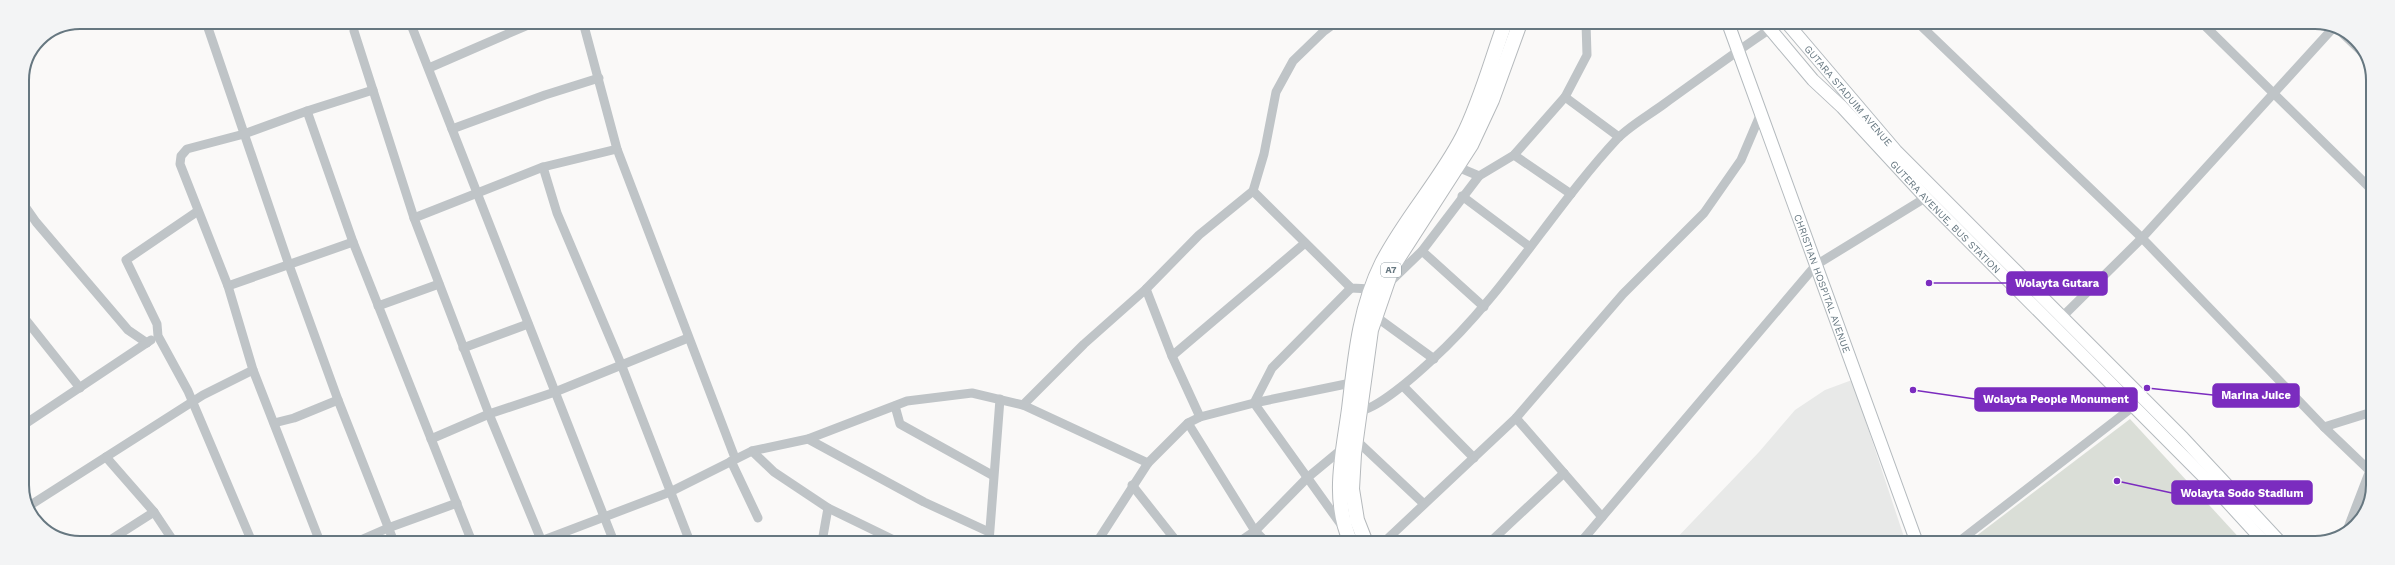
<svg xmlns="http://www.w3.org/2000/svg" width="2395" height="565" viewBox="0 0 2395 565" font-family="'Work Sans',sans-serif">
<rect width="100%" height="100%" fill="#faf9f8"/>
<polygon fill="#e8e9e8" points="1852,380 1906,543 1672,543 1759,452 1795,410 1825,390"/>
<polygon fill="#daded7" points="2130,419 2244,543 1967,543"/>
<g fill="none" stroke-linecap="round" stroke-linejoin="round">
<g stroke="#b4babe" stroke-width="14">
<g id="secondary">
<path id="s1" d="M1728,23L1917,543"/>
<path id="s2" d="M1765,23L1813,80L1842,107L1927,199L2211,484L2265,543"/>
<path id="s3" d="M1787,23L1896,151L2183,438L2281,543"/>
</g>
</g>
<g stroke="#b5b9bc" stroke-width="16">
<g id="trunk">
<path d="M1351,543C1331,499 1343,454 1349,409C1355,359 1359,309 1382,263C1405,218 1440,181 1463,136C1481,100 1491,61 1505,23"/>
<polyline points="1366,543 1357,520 1352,489 1354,454 1371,330 1393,266 1471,145 1492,100 1520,23"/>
</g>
</g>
<g stroke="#bfc4c7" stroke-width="9">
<polyline points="206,22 289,265 338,400 394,542"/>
<polyline points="354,22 354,31 414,218 489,414 542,542"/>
<polyline points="410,22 614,542"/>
<polyline points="570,22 584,26"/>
<polyline points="583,22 617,149 735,458"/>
<polyline points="1918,23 2142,238 2324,427 2370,471"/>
<polyline points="2202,23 2373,191"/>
<polyline points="2340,31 2364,54"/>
<polyline points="429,68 535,22"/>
<polyline points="1565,97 1619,137"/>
<polyline points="307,111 353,242 472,542"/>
<polyline points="452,129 545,95 599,78"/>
<polyline points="1514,155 1571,194"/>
<polyline points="1453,165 1479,176 1514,155 1565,97 1587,55 1586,23"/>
<polyline points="543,167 557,213 621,364 690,542"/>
<polyline points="1253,191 1351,288 1371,289"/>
<polyline points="1462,196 1530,247"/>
<polyline points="22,202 36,222 128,330 147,343"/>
<polyline points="198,211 126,260 157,324 158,336 188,391 252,542"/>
<polyline points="414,218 543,167 617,149"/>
<polyline points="1422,251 1484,307"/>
<polyline points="1390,282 1422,251 1479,176"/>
<polyline points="228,286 353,242"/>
<polyline points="1146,289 1172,356 1200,417"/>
<polyline points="378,306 439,284"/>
<polyline points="22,315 80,388"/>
<polyline points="1375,316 1434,359"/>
<polyline points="2058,321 2142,238 2334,27"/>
<polyline points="463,348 528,324"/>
<polyline points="1172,356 1305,243"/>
<polyline points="1403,386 1474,458"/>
<polyline points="1023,405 1148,463"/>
<polyline points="895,406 900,424 992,475"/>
<path d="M1356,411C1374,413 1418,373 1432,360C1504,295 1552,209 1618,138C1631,125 1649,115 1664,104C1699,79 1734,53 1770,29"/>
<polyline points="1516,418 1602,517"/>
<polyline points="274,423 294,418 338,400"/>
<polyline points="1188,423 1255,531 1266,542"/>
<polyline points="22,426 151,340"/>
<polyline points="2324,427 2372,412"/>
<polyline points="431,439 489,414 555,392 688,338"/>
<polyline points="808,439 924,502 989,532"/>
<polyline points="1356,440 1424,504"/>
<polyline points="752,451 774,472 828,508 822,542"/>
<polyline points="106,457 154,512 174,542"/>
<polyline points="731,461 758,518"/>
<polyline points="1132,485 1177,542"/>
<polyline points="29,506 203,395 253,370"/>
<polyline points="828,508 898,542"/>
<polyline points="1342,526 1254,403 1272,368 1351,288"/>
<polyline points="2346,533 2372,465"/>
<polyline points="541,541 670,492 752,451 808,439 907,401 972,393 1023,405 1084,344 1146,289 1199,235 1253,191 1264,154 1276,92 1293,61 1324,31 1335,23"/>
<polyline points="107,542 154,512"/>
<polyline points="320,542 253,370 228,286 180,164 181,156 187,149 244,134 307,111 373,90"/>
<polyline points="356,542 388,528 457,503"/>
<polyline points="989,542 1000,399"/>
<polyline points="1097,542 1148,463 1188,423 1200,417 1254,403 1351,383"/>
<polyline points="1239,542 1255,531 1307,478 1342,449"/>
<polyline points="1383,543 1516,418 1623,294 1704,213 1741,160 1761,113"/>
<polyline points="1489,543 1564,473"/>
<polyline points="1580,543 1816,265 1930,195"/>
<polyline points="1957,543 2134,406"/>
</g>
<use href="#secondary" stroke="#fff" stroke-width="12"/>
<use href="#trunk" stroke="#fff" stroke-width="14"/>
</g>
<g text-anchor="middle" stroke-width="4" stroke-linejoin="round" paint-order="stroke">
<rect fill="#fff" stroke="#94a0a6" stroke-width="1" x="1381" y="263" width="20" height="14" rx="3"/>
<g font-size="9" font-weight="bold" fill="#667780">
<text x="1391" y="273">A7</text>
</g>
<g font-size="10" fill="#667780" stroke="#fff">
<text dy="4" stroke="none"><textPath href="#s3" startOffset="95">GUTARA STADUIM AVENUE</textPath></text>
<text dy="4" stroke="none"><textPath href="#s2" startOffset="265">GUTERA AVENUE, BUS STATION</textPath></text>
<text dy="4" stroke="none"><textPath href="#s1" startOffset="277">CHRISTIAN HOSPITAL AVENUE</textPath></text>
</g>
</g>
<path d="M0 0H2395V565H0ZM80 29H2315A51 51 0 0 1 2366 80V485A51 51 0 0 1 2315 536H80A51 51 0 0 1 29 485V80A51 51 0 0 1 80 29Z" fill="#f3f4f5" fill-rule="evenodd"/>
<path fill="none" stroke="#667780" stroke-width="2" d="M80 29H2315A51 51 0 0 1 2366 80V485A51 51 0 0 1 2315 536H80A51 51 0 0 1 29 485V80A51 51 0 0 1 80 29Z"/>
<path fill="none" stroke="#7b2cbf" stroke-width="1.5" d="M1929 283L2007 283M2147 388L2213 395M1913 390L1975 399M2117 481L2172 493"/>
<g fill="#7b2cbf" stroke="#fff" stroke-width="1.5">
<circle cx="1929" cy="283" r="4"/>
<circle cx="2147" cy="388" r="4"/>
<circle cx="1913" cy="390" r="4"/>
<circle cx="2117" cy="481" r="4"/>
</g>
<g fill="#7b2cbf" stroke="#7b2cbf" stroke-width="1.5">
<rect x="2007" y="272" width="100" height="23" rx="4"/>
<rect x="2213" y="384" width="86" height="23" rx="4"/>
<rect x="1975" y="388" width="162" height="23" rx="4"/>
<rect x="2172" y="481" width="140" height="23" rx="4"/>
</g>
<g font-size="11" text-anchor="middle" font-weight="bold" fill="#fff">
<text x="2057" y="287">Wolayta Gutara</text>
<text x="2256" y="399">Marina Juice</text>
<text x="2056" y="403">Wolayta People Monument</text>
<text x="2242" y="497">Wolayta Sodo Stadium</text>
</g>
</svg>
